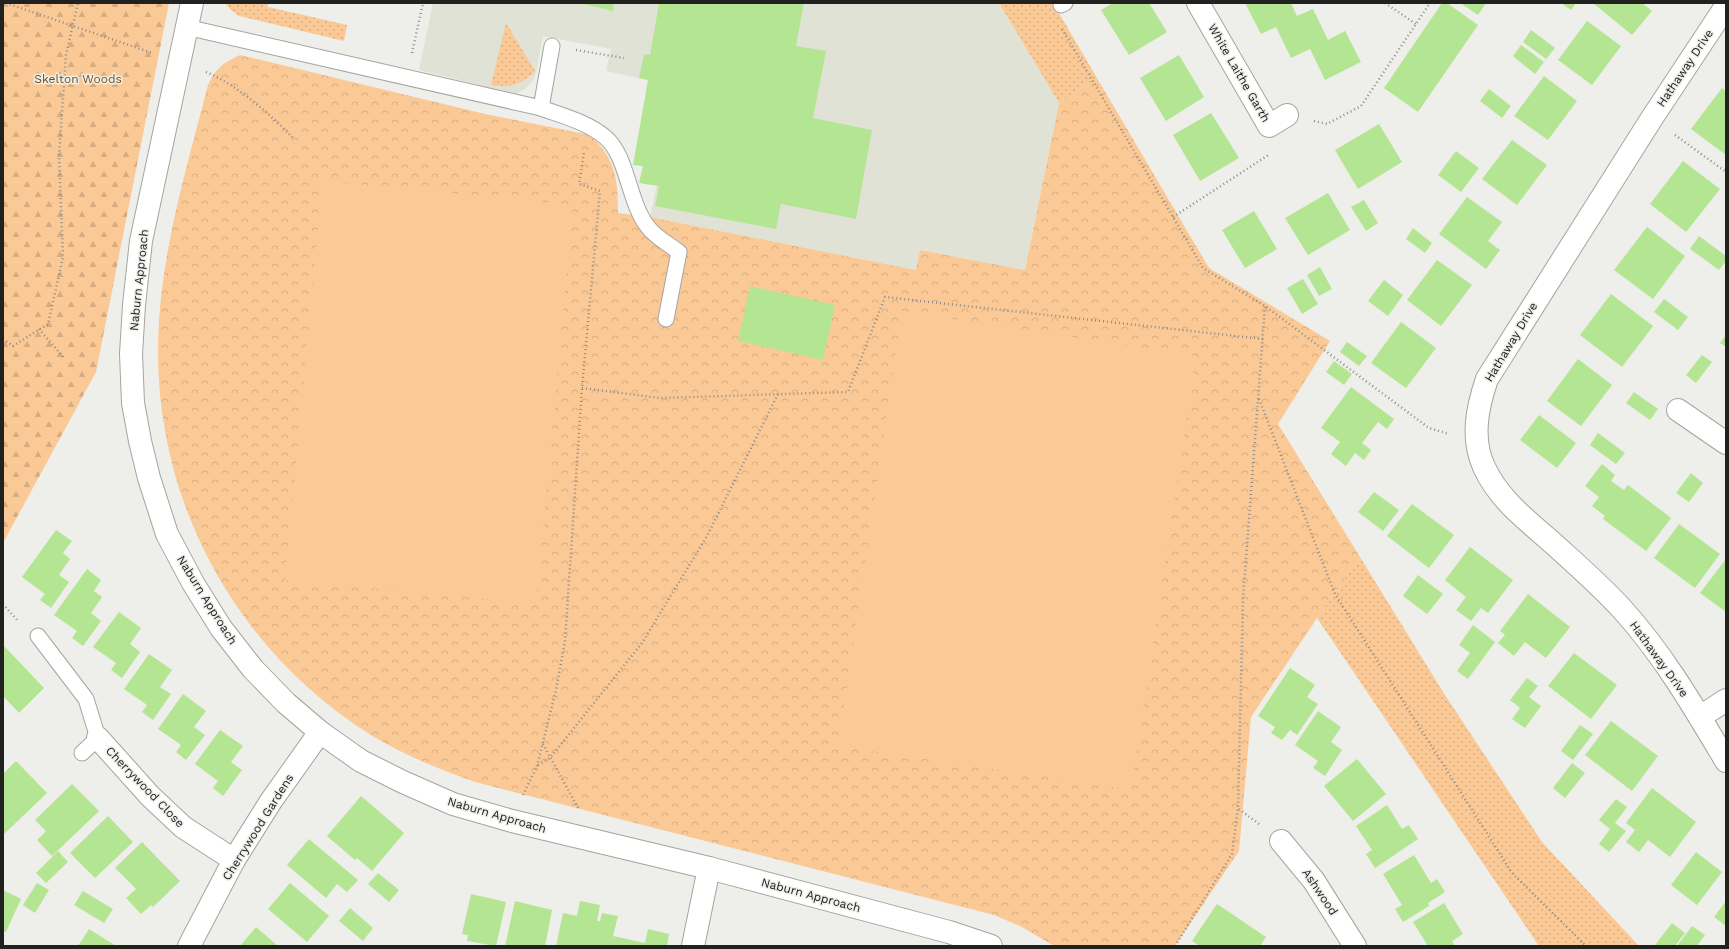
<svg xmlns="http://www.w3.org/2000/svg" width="1729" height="949" viewBox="0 0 1729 949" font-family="'Work Sans',sans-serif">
<defs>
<pattern id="grass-dots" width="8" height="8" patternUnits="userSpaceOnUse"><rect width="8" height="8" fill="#fbc995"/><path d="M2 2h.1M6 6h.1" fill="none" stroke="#d7ac80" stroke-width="1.8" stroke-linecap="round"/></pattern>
<pattern id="forest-firs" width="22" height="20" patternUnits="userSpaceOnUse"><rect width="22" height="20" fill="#fbc995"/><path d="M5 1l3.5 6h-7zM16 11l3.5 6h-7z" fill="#d7ac80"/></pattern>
<pattern id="park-crowns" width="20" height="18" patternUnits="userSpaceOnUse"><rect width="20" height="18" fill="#fbc995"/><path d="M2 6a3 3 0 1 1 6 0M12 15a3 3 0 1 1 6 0" fill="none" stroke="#d7ac80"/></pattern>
</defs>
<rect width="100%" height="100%" fill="#eeefea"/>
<polygon fill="#e1e2d6" points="433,3 999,3 1059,103 1025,270 920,250 916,270 650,217 660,169 648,80 606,71 611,49 543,36 536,73 532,82 525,89 516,94 507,96 497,95 476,84 419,70"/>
<g fill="url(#grass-dots)">
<polygon points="225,3 268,3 268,7 347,25 344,41 239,16 231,10"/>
<polygon points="999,3 1053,3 1097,78 1059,103"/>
<path d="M506,23L535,71C521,85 510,88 491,85Z"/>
<polygon points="1360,557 1443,692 1542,842 1639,946 1539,946 1317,618"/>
</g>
<polygon fill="url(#forest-firs)" points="3,3 169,3 96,372 3,543"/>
<path fill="url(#park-crowns)" d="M240,55L485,114L590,135C616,159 618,180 618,213L650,217L916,270L920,250L1025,270L1059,103L1097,78L1209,268L1330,341L1278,424L1360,557L1317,618L1251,717L1239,851L1175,946H1054L1022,927L994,915L475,782C439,769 403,755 371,735C229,646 148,488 159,321C164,241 188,163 208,85C216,68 223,63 240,55Z"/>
<g fill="#fbc995">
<polygon points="322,181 573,205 536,604 285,580"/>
<polygon points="902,311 1196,356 1131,790 838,746"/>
</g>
<g fill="#b4e592">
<polygon points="579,3 614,3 613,11"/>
<polygon points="659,3 804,3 796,46 826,51 813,118 872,130 856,219 781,204 776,229 655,206 659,186 639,183 643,166 633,165 648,80 639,78 644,54 650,55"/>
<polygon points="1113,3 1149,3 1167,32 1129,55 1101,10"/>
<polygon points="1245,3 1291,3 1297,16 1313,9 1328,40 1345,31 1361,62 1325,80 1310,49 1291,58 1276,27 1261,34"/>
<polygon points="1442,3 1447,3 1478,25 1418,112 1384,88"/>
<polygon points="1460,3 1486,3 1478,15"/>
<polygon points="1561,3 1576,3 1571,10"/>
<polygon points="1593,3 1642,3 1652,11 1632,35"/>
<polygon points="1587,21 1621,46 1592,85 1558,60"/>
<polygon points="1531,30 1555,48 1546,59 1523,42"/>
<polygon points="1521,45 1544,62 1535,74 1513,56"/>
<polygon points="1179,55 1204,97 1166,121 1140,78"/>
<polygon points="1544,76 1577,101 1548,140 1514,116"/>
<polygon points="1722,88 1726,91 1726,155 1691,129"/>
<polygon points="1489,89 1511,106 1502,118 1480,101"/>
<polygon points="1211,113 1239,158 1200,181 1173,135"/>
<polygon points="1379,124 1402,162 1358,189 1335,150"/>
<polygon points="1512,140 1547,165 1517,205 1482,179"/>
<polygon points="1456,151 1479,168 1461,192 1438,175"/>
<polygon points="1683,161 1720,189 1686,232 1650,204"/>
<polygon points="1328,193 1350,230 1308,255 1285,218"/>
<polygon points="1467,197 1502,222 1488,241 1500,250 1486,269 1439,234"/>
<polygon points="1364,200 1378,223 1366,231 1351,207"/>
<polygon points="1254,211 1277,249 1245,268 1222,230"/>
<polygon points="1647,227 1685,256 1653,299 1614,270"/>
<polygon points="1413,228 1432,243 1425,253 1406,239"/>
<polygon points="1699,236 1726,256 1726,261 1719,270 1690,249"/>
<polygon points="1437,260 1472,285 1441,326 1407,300"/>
<polygon points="1320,267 1332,289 1319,296 1307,275"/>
<polygon points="1303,279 1318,304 1302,314 1287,288"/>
<polygon points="1384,280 1403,295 1388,316 1368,301"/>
<polygon points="750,286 835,305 823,360 738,341"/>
<polygon points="1611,294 1653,326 1622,367 1580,335"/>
<polygon points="1664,299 1688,317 1678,330 1654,312"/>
<polygon points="1401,322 1436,348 1406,388 1371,363"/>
<polygon points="1726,335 1726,347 1720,343"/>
<polygon points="1347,342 1367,356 1359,366 1340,352"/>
<polygon points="1702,355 1712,362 1696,383 1686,375"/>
<polygon points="1578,359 1612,385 1581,426 1547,401"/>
<polygon points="1334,361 1352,374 1344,385 1326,372"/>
<polygon points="1351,387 1394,419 1387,429 1378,422 1362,443 1371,450 1364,460 1355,453 1346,466 1331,454 1340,442 1321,428"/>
<polygon points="1634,392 1658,409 1650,420 1626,403"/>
<polygon points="1539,415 1576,443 1557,468 1520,440"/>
<polygon points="1598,433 1625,453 1616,464 1590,445"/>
<polygon points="1602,464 1615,475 1611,481 1624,490 1628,485 1671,518 1646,551 1603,519 1605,516 1592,506 1599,497 1585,486"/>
<polygon points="1691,473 1703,483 1689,502 1676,493"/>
<polygon points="1374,492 1399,510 1383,531 1358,512"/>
<polygon points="1412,504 1454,535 1429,568 1387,536"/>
<polygon points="1679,524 1720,554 1695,588 1654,558"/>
<polygon points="56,530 72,541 63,553 70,559 59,575 69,582 51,608 40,600 45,594 22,577"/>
<polygon points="1470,547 1513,580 1488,613 1481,608 1471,621 1456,610 1466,597 1445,580"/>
<polygon points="1726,559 1726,612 1700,593"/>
<polygon points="87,569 101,580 94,591 102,597 91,613 101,621 83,646 72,638 77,631 54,615"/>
<polygon points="1418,575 1443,594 1427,614 1403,596"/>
<polygon points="1528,594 1570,627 1546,658 1525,642 1514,656 1498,643 1505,635 1500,631"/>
<polygon points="119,612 141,628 130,644 140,652 122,678 111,670 116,663 93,647"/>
<polygon points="1473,625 1495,642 1468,679 1457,671 1470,653 1459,645"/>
<polygon points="4,646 44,688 19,713 3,696"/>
<polygon points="1574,653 1617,685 1591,719 1548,686"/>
<polygon points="149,654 172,670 160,687 171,694 153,720 142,712 147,705 124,689"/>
<polygon points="1290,668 1315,685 1307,697 1318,704 1297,735 1290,730 1282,740 1271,733 1275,727 1258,716"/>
<polygon points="1527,678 1538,686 1529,697 1541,706 1525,728 1512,719 1520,708 1510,700"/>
<polygon points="183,694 206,711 194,727 205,735 186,760 176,752 181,745 158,729"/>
<polygon points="1318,711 1341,727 1331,742 1342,750 1325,776 1313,768 1318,761 1295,745"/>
<polygon points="1611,721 1658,756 1632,791 1585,755"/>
<polygon points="1580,725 1593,734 1573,760 1561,751"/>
<polygon points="220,730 243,746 231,762 242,770 223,796 213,788 218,781 195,764"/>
<polygon points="1357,759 1386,794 1353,821 1324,786"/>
<polygon points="16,761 47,793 3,835 3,774"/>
<polygon points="1572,763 1585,773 1565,798 1553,788"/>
<polygon points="72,784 99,811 52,856 37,840 46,831 35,820"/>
<polygon points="1652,788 1696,822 1670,857 1648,840 1639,852 1626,842 1635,830 1626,823"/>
<polygon points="361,796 404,833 372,871 357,858 355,860 327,836"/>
<polygon points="1616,799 1627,807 1615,823 1626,831 1609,852 1599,844 1610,829 1599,820"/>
<polygon points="1387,805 1402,829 1409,825 1418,839 1375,868 1366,854 1372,850 1356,826"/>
<polygon points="108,816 133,842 95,878 70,853"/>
<polygon points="309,839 358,880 347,892 337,884 326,898 287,865"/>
<polygon points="142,842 180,881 153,907 151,905 141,914 126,898 136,889 115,868"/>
<polygon points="58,851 68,862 46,883 36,873"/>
<polygon points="1696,852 1722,872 1697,905 1671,885"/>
<polygon points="1414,855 1431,883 1437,879 1445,892 1428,903 1429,906 1403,922 1395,909 1402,905 1383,874"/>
<polygon points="378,873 399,890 389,902 368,884"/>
<polygon points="37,883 49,890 35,913 23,905"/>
<polygon points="290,883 329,916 307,942 268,909"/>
<polygon points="3,890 21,899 6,932 3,931"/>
<polygon points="83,891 113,909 104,923 74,905"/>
<polygon points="471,894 506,902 496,946 467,941 468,935 462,934"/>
<polygon points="515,901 552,910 545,946 505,946"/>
<polygon points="580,901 600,905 597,921 600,921 602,913 618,916 613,936 645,943 648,929 669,934 667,946 556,946 563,913 577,916"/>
<polygon points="1726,901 1726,926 1714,917"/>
<polygon points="1444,903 1463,934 1452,941 1455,946 1428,946 1413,922"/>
<polygon points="1217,904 1266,937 1260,946 1200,946 1192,941"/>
<polygon points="350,908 373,928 363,941 339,921"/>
<polygon points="1672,923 1685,933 1675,946 1657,946 1655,945"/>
<polygon points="1692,926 1705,935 1697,946 1677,946"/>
<polygon points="256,927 278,946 240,946"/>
<polygon points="89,929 116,946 78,946"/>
</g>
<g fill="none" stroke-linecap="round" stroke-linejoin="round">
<g stroke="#a4a4a0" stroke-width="17">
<g id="lane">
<polyline points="1061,5 1065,3"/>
<polyline points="186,27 541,108 552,46"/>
<path d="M541,108C563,116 587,122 605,137C628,156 628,202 648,227C655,237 670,245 679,252L666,319"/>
<polyline points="38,636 86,699 98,738 82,753"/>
</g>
</g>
<g stroke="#a4a4a0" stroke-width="24">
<g id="street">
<polyline points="192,3 141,241 134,305 131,354 133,403 140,441 149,478 167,534 193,583 221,628 253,669 286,703 320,732 361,761 403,782 453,804 512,821 709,868 949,932 991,946"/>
<polyline points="1198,3 1269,126 1287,115"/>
<path d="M1726,6L1652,118L1487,379C1477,408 1471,439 1484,467C1499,500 1528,521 1555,545C1578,566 1601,586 1622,609C1663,654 1695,709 1726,761"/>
<polyline points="1678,410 1726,443"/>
<polyline points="1700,717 1726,700"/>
<polyline points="98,738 150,796 183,827 234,860"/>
<polyline points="1281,841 1314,881 1355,946"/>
<polyline points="189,946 234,860 271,801 320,732"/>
<polyline points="693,946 709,868"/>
</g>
</g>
<g stroke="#8c8c89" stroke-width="2.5" stroke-dasharray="1 3" stroke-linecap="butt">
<polyline points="6,3 152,53"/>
<polyline points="1385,3 1416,24"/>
<polyline points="1062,29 1203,268 1265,306 1429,428 1449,434"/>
<polyline points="576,50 624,58"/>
<polyline points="412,53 423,3"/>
<path d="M206,72C237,85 269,113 293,138"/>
<polyline points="1314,121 1327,124 1361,106 1430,3"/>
<polyline points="1675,135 1726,172"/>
<polyline points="1173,217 1270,154"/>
<polyline points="39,329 64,358"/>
<polyline points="3,339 13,346 48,324 63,257 59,155 66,55 78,3"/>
<polyline points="582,388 660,398 848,392 885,297 1263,339"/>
<polyline points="1259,399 1335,594 1512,873 1586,946"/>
<polyline points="3,604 18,621"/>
<polyline points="543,744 578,808"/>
<polyline points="538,765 550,758 642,643 707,536 778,394"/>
<polyline points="523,795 537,766 556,690 565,641 582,388 600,191 579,184 584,152"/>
<polyline points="1239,809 1259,824"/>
<polyline points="1175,946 1232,854 1238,808 1243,599 1265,306"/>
</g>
<use href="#lane" stroke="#fff" stroke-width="15"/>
<use href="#street" stroke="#fff" stroke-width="22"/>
</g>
<g text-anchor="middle" stroke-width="3" stroke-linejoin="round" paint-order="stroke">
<g font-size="12" fill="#21211f" stroke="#eeefea">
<text transform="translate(1685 68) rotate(-56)" y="4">Hathaway Drive</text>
<text transform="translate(1239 73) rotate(60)" y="4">White Laithe Garth</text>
<text transform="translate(139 280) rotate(-84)" y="4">Naburn Approach</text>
<text transform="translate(1511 342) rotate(-59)" y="4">Hathaway Drive</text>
<text transform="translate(207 600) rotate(58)" y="4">Naburn Approach</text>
<text transform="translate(1659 659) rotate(54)" y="4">Hathaway Drive</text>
<text transform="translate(145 787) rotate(46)" y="4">Cherrywood Close</text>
<text transform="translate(497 815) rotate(16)" y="4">Naburn Approach</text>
<text transform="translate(258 827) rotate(-58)" y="4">Cherrywood Gardens</text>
<text transform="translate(1320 892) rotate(56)" y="4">Ashwood</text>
<text transform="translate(811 895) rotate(15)" y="4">Naburn Approach</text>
</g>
<g font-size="12" fill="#784b14" stroke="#eeefea">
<text x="78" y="83">Skelton Woods</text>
</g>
</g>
<rect width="1729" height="949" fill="none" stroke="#21211f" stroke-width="8"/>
</svg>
